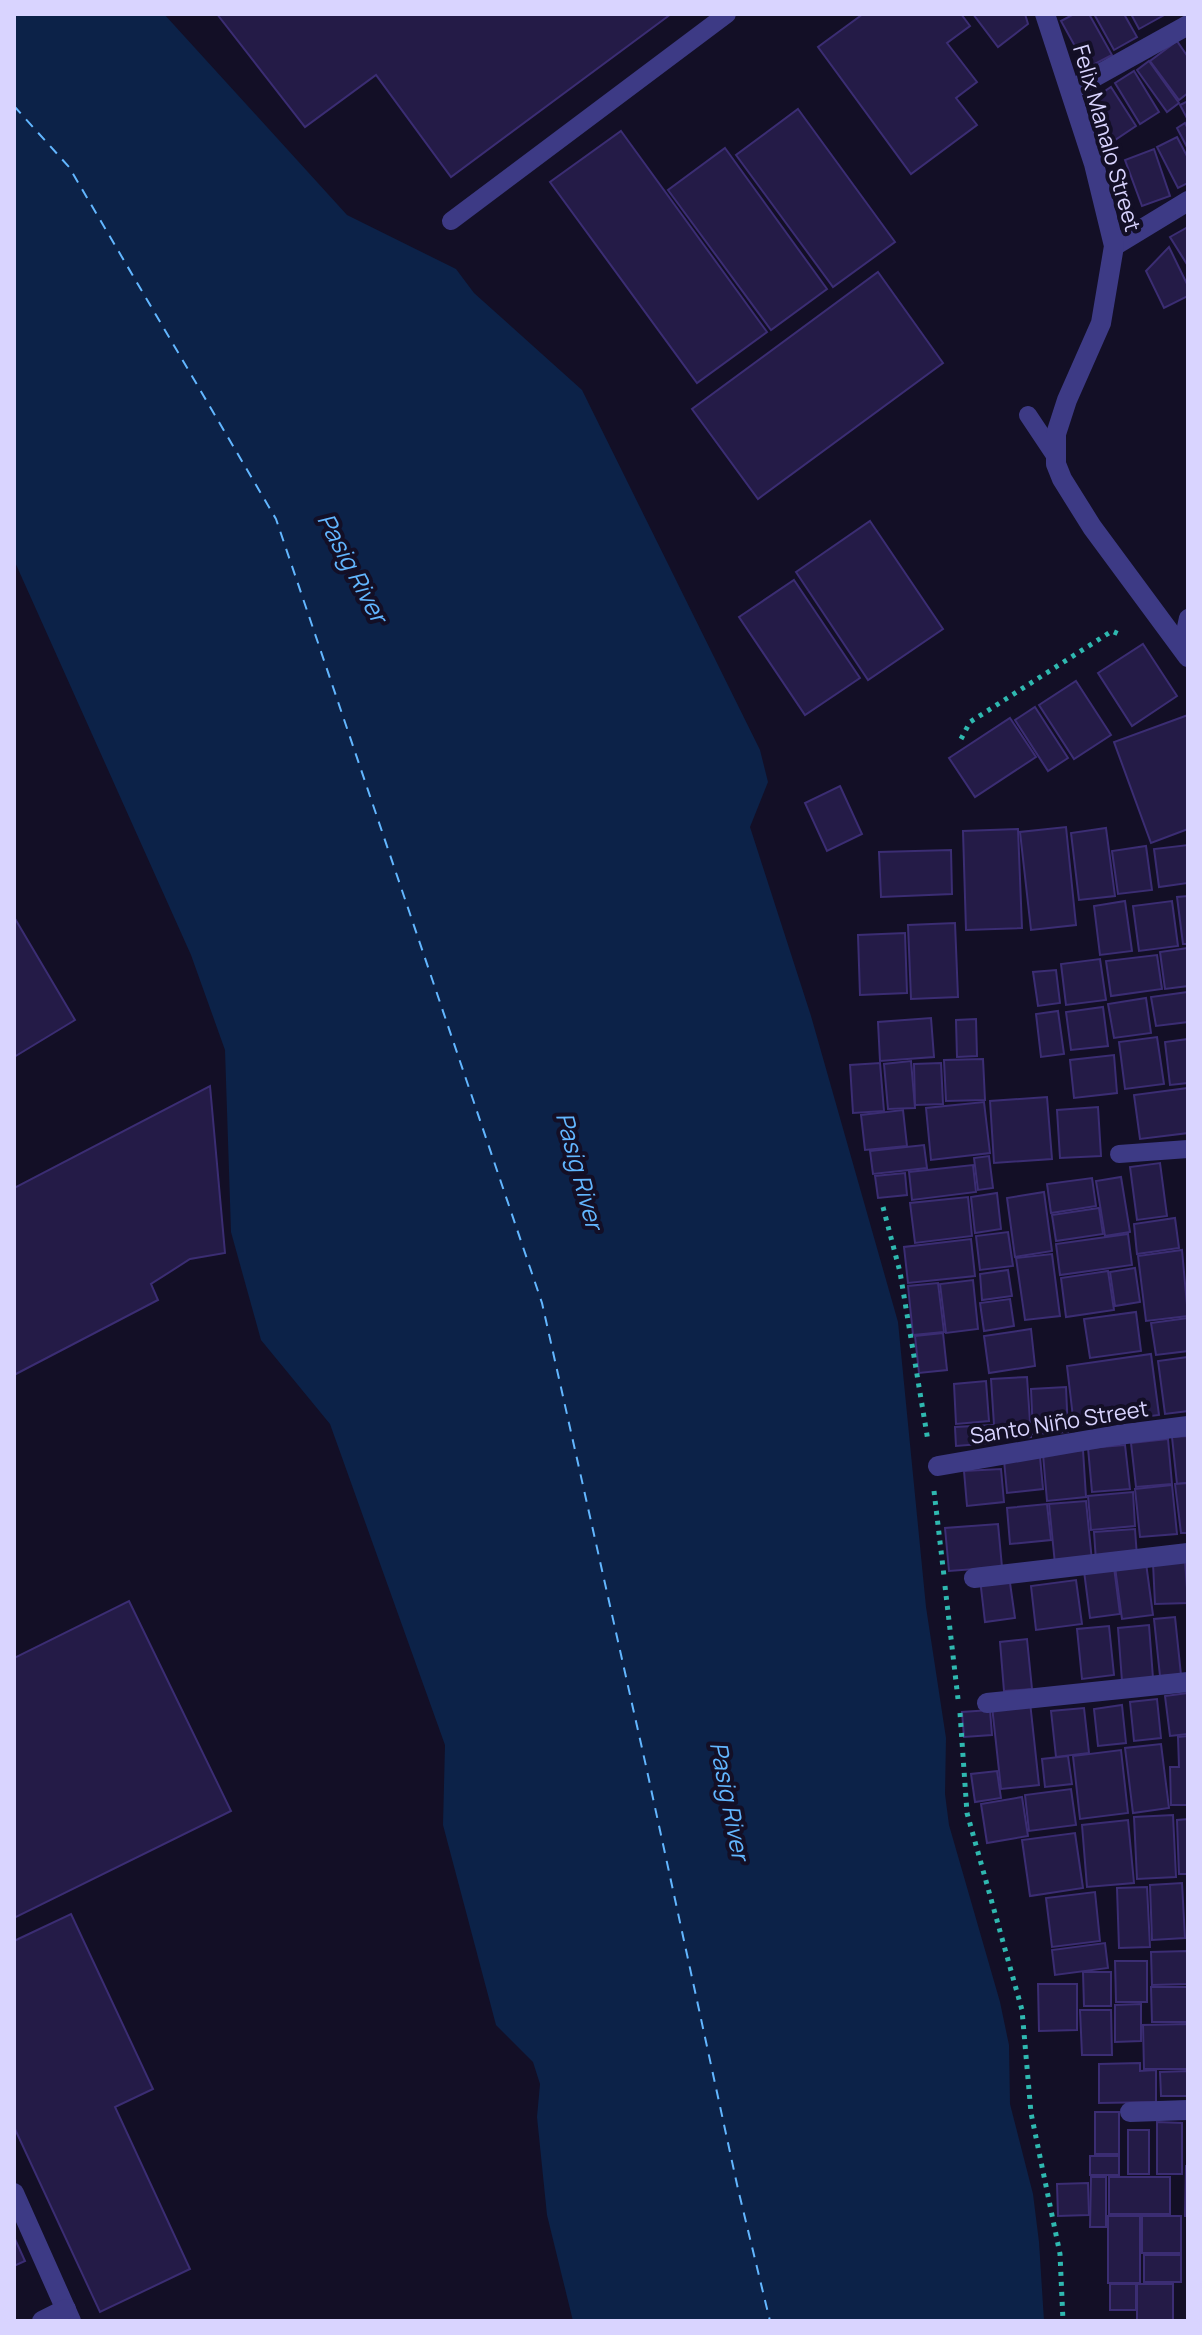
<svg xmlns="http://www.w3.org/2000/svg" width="1202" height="2335" viewBox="0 0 1202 2335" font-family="Manrope,sans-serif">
<rect width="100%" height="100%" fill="#130f26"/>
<polygon fill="#0c2248" points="14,14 164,14 347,215 456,269 474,293 582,390 760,750 768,782 750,827 811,1016 898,1322 926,1607 946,1738 945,1794 949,1825 1000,2002 1009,2045 1010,2104 1033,2194 1039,2242 1044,2321 573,2321 547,2215 537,2117 540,2084 533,2062 496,2025 443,1825 445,1745 330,1424 261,1340 231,1232 225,1050 191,955 14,560"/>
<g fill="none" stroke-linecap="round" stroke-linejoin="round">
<polyline stroke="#62b6ff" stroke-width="2" stroke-dasharray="10 8" stroke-linecap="butt" points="14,106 69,167 276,519 542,1303 646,1766 738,2189 770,2321"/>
</g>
<g fill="#241b47" stroke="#3b2d73" stroke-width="2">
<polygon points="217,14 671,14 451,177 376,75 305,127"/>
<polygon points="863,14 961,14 970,26 947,43 977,82 956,98 977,125 911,174 818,47"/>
<polygon points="973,14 1025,14 1028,24 998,47"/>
<polygon points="1074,14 1089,14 1112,55 1087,68 1061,21"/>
<polygon points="1094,14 1124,14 1137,37 1114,50"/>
<polygon points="1131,14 1166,14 1139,29"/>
<polygon points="1177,41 1188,57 1188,93 1179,100 1150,61"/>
<polygon points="1149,61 1179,103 1167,112 1137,70"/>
<polygon points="1134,71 1159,112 1140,124 1115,83"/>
<polygon points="1111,87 1136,126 1115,140 1090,101"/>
<polygon points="1188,101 1188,120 1180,105"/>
<polygon points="798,109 895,242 833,287 736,155"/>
<polygon points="1185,123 1188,129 1188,149 1177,128"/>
<polygon points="621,131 767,332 697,383 550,182"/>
<polygon points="1177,137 1188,158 1188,183 1178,188 1157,147"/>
<polygon points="725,148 827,289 771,330 668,190"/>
<polygon points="1154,149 1170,196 1142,206 1125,160"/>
<polygon points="1188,227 1188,266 1170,237"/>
<polygon points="1169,247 1188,286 1188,296 1164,308 1146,271"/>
<polygon points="878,272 943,363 758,499 692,409"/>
<polygon points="870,521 943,629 868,680 796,572"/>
<polygon points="794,580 860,678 805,715 739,617"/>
<polygon points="1143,644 1177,696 1132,726 1098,673"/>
<polygon points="1076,681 1111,735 1074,759 1039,705"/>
<polygon points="1035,707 1068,758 1048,771 1015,720"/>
<polygon points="1188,715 1188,829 1151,843 1114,742"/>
<polygon points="1010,718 1036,757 975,797 949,758"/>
<polygon points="840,786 862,834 827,851 805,803"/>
<polygon points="1066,827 1076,925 1031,930 1020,832"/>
<polygon points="1106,828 1115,896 1079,900 1071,833"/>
<polygon points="1018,829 1022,928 966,930 963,831"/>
<polygon points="1188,845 1188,883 1159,887 1154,849"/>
<polygon points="1146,846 1152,890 1118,894 1112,851"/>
<polygon points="951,850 952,894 881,897 879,852"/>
<polygon points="1188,896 1188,944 1183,944 1177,897"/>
<polygon points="1125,901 1132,951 1100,955 1094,906"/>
<polygon points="1172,901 1178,946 1139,951 1133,906"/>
<polygon points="14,917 75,1020 14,1057"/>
<polygon points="955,923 958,997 911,999 908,925"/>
<polygon points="905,933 907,993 860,995 858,935"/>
<polygon points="1188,948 1188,986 1165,989 1160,952"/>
<polygon points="1157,955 1162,989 1111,996 1106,961"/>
<polygon points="1100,959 1106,1000 1066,1005 1061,964"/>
<polygon points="1056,970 1060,1003 1038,1006 1033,972"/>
<polygon points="1188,992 1188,1022 1156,1026 1151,997"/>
<polygon points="1146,998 1151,1033 1114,1038 1108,1004"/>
<polygon points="1103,1007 1108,1046 1071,1050 1066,1012"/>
<polygon points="1058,1011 1064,1054 1041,1057 1036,1014"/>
<polygon points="931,1018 934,1057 880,1061 878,1022"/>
<polygon points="976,1019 977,1056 957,1057 956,1020"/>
<polygon points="1157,1037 1164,1084 1125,1089 1119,1042"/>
<polygon points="1188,1039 1188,1083 1170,1085 1165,1042"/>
<polygon points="1114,1055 1117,1093 1074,1098 1070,1060"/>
<polygon points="983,1059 985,1100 946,1101 944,1060"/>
<polygon points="911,1061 915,1108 888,1109 884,1064"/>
<polygon points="880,1063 884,1111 853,1113 850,1065"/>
<polygon points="941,1063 943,1104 915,1105 914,1064"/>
<polygon points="210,1086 225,1253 190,1259 151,1284 158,1300 14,1375 14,1188"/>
<polygon points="1188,1088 1188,1133 1140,1139 1134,1095"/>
<polygon points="1047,1097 1052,1159 994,1163 990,1101"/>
<polygon points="984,1102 990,1153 931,1160 926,1108"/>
<polygon points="1098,1107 1101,1156 1060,1158 1057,1110"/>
<polygon points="903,1110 907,1146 865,1150 861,1115"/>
<polygon points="924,1145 927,1168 873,1174 870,1151"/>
<polygon points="989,1156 993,1188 978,1190 974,1158"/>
<polygon points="1160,1163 1167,1216 1137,1220 1130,1167"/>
<polygon points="973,1165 976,1192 912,1200 909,1172"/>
<polygon points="905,1173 907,1195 878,1198 875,1176"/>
<polygon points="1121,1177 1130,1232 1105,1236 1096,1181"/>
<polygon points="1092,1178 1096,1206 1051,1213 1047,1184"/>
<polygon points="1044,1192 1052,1251 1015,1257 1007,1198"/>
<polygon points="997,1193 1001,1229 975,1233 971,1197"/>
<polygon points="968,1197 972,1236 915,1243 910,1203"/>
<polygon points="1099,1208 1103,1234 1056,1241 1052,1215"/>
<polygon points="1175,1218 1179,1248 1137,1254 1134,1224"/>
<polygon points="1008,1232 1013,1266 980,1270 976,1236"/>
<polygon points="1128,1234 1132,1265 1060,1275 1056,1244"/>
<polygon points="971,1239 975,1276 908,1283 904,1247"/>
<polygon points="1182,1250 1188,1316 1146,1321 1138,1256"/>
<polygon points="1052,1254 1060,1316 1025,1320 1016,1258"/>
<polygon points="1135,1268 1140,1302 1115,1306 1110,1272"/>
<polygon points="1008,1270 1012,1296 982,1300 980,1274"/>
<polygon points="1108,1271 1114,1310 1066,1317 1061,1278"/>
<polygon points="973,1280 978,1329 946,1333 940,1284"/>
<polygon points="938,1283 944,1332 913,1335 908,1286"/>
<polygon points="1010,1299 1014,1326 984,1331 980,1303"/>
<polygon points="1136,1312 1141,1351 1090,1358 1084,1319"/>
<polygon points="1188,1318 1188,1351 1156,1355 1151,1323"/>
<polygon points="1031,1329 1035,1366 989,1373 984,1336"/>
<polygon points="943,1333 947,1370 919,1373 915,1336"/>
<polygon points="1151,1354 1159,1415 1074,1426 1067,1366"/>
<polygon points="1188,1357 1188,1411 1165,1414 1158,1361"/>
<polygon points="1027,1377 1031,1437 995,1440 991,1379"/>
<polygon points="986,1381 989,1421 956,1424 954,1384"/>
<polygon points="1066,1387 1068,1432 1033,1434 1031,1389"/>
<polygon points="992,1425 993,1443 956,1446 955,1427"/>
<polygon points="1188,1436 1188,1483 1177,1484 1172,1437"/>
<polygon points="1168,1439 1172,1484 1136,1487 1131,1443"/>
<polygon points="1125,1445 1130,1489 1092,1492 1088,1448"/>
<polygon points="1083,1450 1086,1497 1047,1501 1043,1454"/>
<polygon points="1040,1457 1043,1489 1007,1493 1004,1460"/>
<polygon points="1001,1469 1004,1502 967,1506 964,1471"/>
<polygon points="1188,1483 1188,1533 1181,1533 1175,1484"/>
<polygon points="1172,1485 1177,1534 1140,1537 1135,1489"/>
<polygon points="1133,1492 1135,1526 1091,1530 1088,1496"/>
<polygon points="1086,1501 1092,1561 1055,1564 1049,1504"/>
<polygon points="1047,1504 1051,1540 1010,1544 1007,1508"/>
<polygon points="998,1524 1002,1567 949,1571 945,1528"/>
<polygon points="1135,1529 1137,1557 1096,1561 1094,1532"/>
<polygon points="1185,1560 1188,1603 1155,1604 1153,1563"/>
<polygon points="1146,1563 1153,1615 1122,1619 1115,1567"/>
<polygon points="1114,1567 1120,1614 1090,1618 1084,1571"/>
<polygon points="1009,1576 1015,1618 985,1622 980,1579"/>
<polygon points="1076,1580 1082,1624 1036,1630 1031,1586"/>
<polygon points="129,1601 231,1811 14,1918 14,1658"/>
<polygon points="1175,1617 1181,1675 1160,1676 1154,1619"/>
<polygon points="1149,1625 1153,1678 1122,1681 1118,1628"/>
<polygon points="1109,1626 1114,1675 1082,1679 1077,1629"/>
<polygon points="1027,1639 1032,1689 1004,1691 1000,1642"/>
<polygon points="1188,1693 1188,1734 1170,1736 1165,1696"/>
<polygon points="1157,1699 1161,1738 1134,1741 1130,1702"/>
<polygon points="1030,1702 1039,1785 1001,1789 992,1706"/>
<polygon points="1122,1705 1126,1743 1098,1746 1094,1709"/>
<polygon points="1084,1708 1089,1753 1056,1757 1051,1711"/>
<polygon points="990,1710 992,1735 964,1737 962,1712"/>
<polygon points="1188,1736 1188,1805 1171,1805 1170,1767 1179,1767 1178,1737"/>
<polygon points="1161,1744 1169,1808 1133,1813 1125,1748"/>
<polygon points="1121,1750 1128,1813 1080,1819 1073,1756"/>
<polygon points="1068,1756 1072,1784 1045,1787 1042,1759"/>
<polygon points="997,1771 1001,1798 975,1802 971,1774"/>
<polygon points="1071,1789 1076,1825 1029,1831 1025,1795"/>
<polygon points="1022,1797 1028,1836 987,1843 981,1804"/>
<polygon points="1173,1815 1176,1877 1137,1879 1134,1817"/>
<polygon points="1188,1819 1188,1874 1179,1874 1177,1820"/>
<polygon points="1128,1820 1134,1883 1087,1887 1082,1825"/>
<polygon points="1075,1833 1083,1888 1030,1896 1022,1840"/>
<polygon points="1182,1883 1185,1938 1152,1940 1150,1885"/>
<polygon points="1147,1887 1150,1947 1119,1948 1117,1888"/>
<polygon points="1095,1892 1100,1941 1052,1947 1046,1898"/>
<polygon points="71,1914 153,2089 115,2107 190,2269 100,2312 14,2127 14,1941"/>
<polygon points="1105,1943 1108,1968 1055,1975 1052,1950"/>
<polygon points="1188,1951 1188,1984 1152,1985 1151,1952"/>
<polygon points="1115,1961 1147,1961 1147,2002 1116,2002"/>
<polygon points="1083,1972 1111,1972 1111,2006 1084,2006"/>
<polygon points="1038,1984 1077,1984 1077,2030 1039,2031"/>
<polygon points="1151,1987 1188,1987 1188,2022 1152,2022"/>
<polygon points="1141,2004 1141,2041 1115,2042 1115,2005"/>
<polygon points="1080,2010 1111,2010 1112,2055 1082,2055"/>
<polygon points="1188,2024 1188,2069 1144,2069 1143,2025"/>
<polygon points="1140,2063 1140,2071 1156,2070 1156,2102 1099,2103 1099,2064"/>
<polygon points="1188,2071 1188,2096 1161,2096 1160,2072"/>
<rect x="1095" y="2112" width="24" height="42"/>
<polygon points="1157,2122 1182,2123 1182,2174 1157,2174"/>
<rect x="1128" y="2130" width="21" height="44"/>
<rect x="1090" y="2156" width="29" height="19"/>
<polygon points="1186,2166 1188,2166 1188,2216 1185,2216"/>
<polygon points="1091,2177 1106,2177 1106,2227 1090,2227"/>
<rect x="1109" y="2177" width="61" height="37"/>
<polygon points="1088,2183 1089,2215 1058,2216 1057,2184"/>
<rect x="1108" y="2216" width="32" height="67"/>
<rect x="1142" y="2216" width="39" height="37"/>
<polygon points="14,2237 25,2261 14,2266"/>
<rect x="1144" y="2255" width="37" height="27"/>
<rect x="1110" y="2284" width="26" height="26"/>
<rect x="1137" y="2284" width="36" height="37"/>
</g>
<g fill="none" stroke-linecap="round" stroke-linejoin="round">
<g stroke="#2fb8b0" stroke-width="5" stroke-dasharray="4 6" stroke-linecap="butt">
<polyline points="961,739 970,722 1112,631 1123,636"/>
<polyline points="883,1207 900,1272 928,1441"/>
<polyline points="934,1491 944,1576"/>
<polyline points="945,1586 958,1699"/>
<polyline points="960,1713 967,1813 1022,2010 1031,2113 1060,2254 1063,2321"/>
</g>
<g stroke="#3d3a85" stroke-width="18">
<polyline points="451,221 727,14"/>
<polyline points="1028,415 1054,454"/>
<polyline points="1182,646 1188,618"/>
<polyline points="1119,1154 1188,1149"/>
</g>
<polyline stroke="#3d3a85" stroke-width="20" points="938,1466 1118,1435 1188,1426"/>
<g stroke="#3d3a85" stroke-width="20">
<polyline points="1071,90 1188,25"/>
<polyline points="1114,246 1188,201"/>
<polyline points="974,1578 1188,1553"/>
<polyline points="987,1703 1188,1682"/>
<polyline points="1130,2112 1188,2110"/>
<polyline points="14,2193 71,2321"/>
<polyline points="42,2321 66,2309"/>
</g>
<polyline stroke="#3d3a85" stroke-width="20" points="1045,14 1094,164 1114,246 1101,323 1067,400 1056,434 1056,464 1062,479 1092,527 1188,657"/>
</g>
<g text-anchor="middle" stroke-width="8" stroke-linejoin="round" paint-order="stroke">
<g font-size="22" fill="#d9d4ff" stroke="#130f26">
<text transform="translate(1107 138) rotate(74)" y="8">Felix Manalo Street</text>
<text transform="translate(1059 1422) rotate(-9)" y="8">Santo Niño Street</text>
</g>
<g font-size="24" font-style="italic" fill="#62b6ff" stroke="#130f26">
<text transform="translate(352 568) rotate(62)" y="8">Pasig River</text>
<text transform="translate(579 1171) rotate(75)" y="8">Pasig River</text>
<text transform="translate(729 1801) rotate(79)" y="8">Pasig River</text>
</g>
</g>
<rect width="1202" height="2335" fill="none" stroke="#d9d4ff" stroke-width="32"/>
</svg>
